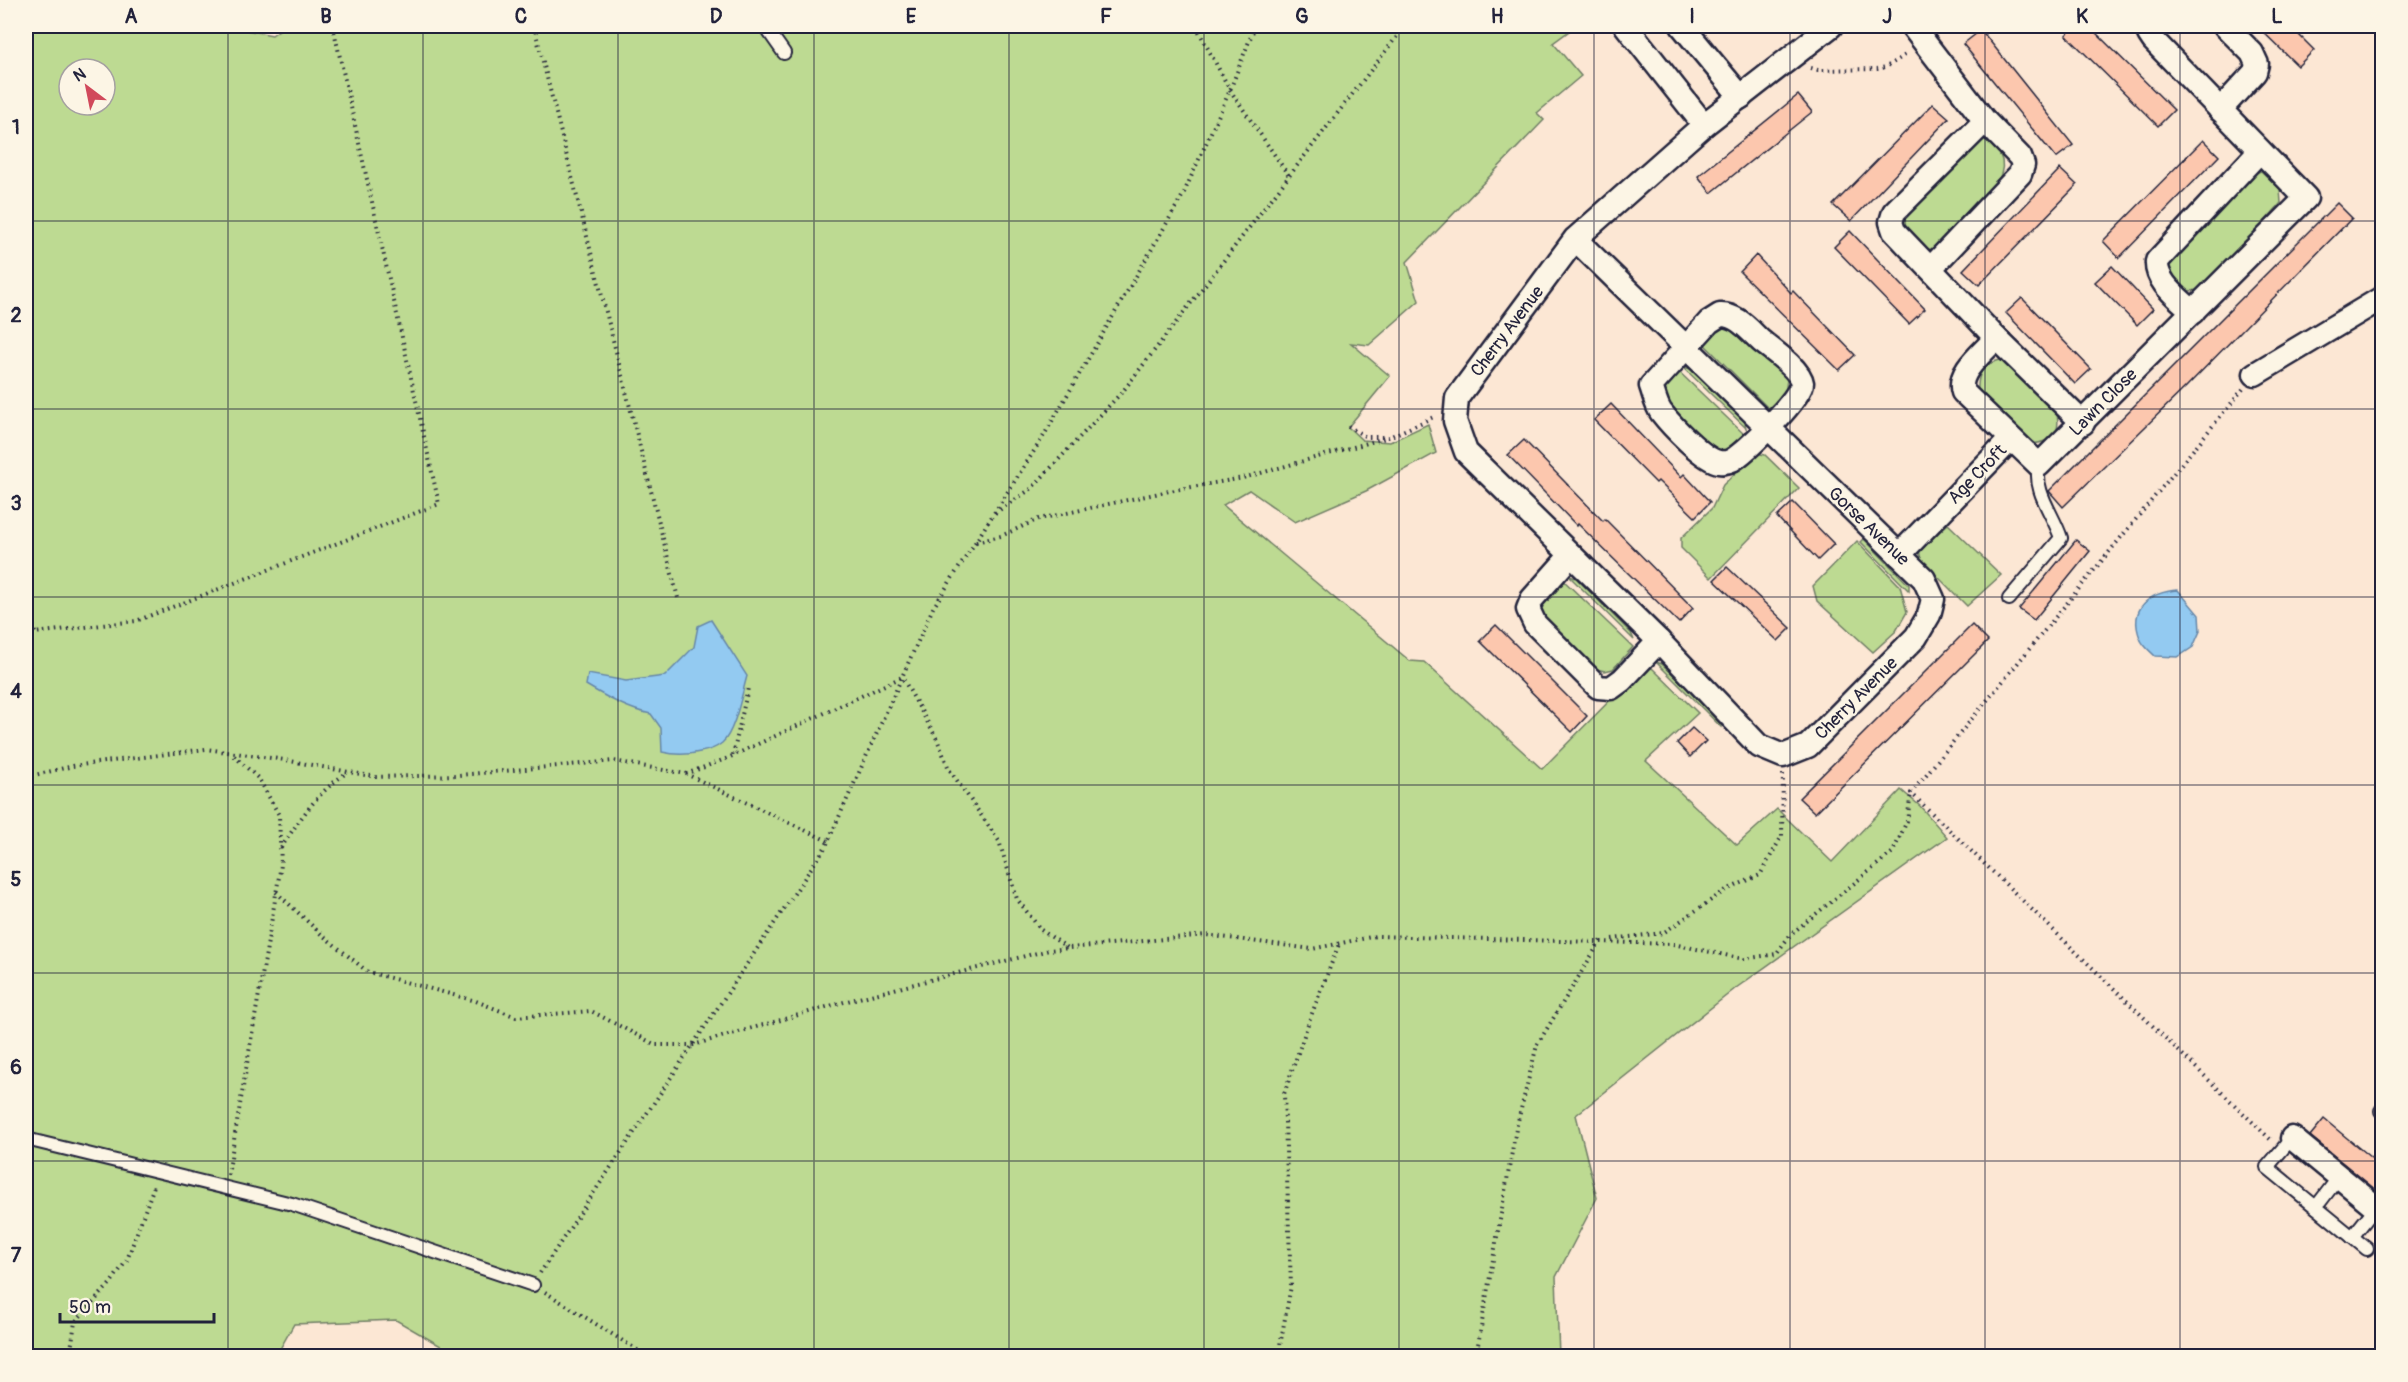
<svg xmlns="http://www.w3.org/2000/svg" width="2408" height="1382" viewBox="0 0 2408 1382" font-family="Pangolin,sans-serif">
<rect width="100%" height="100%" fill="#fce7d4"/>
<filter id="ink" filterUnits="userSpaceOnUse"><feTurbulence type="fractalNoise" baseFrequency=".0167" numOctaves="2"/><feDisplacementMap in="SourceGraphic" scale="12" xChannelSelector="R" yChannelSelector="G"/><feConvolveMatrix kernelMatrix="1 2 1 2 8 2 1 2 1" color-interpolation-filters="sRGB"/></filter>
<g filter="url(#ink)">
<g fill="#bdda92" stroke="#707e66" stroke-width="1.5" fill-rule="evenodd">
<path d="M26,26H238L240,29L272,35L285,26H1576L1553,43L1581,76L1537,113L1544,120L1407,262L1419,301L1369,345L1351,343L1390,376L1348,427L1362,440L1390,442L1428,424L1436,453L1366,491L1295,522L1249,490L1223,505L1410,661L1424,662L1542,769L1640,670L1652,668L1698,713L1646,761L1737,845L1777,809L1832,862L1901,790L1920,806L1947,837L1736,988L1576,1115L1597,1198L1556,1277L1559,1356H458L396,1320L294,1324L276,1356H26ZM69,69H105V105H69Z"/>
<path d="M1978,140H1986C2005,152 2007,168 1995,186L1938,245L1931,249L1922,250L1904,232L1905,217Z"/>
<path d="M2261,171L2280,189L2281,203L2265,221V225L2203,288C2184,297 2172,282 2168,265L2249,175Z"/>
<polygon points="1719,326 1737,328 1787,379 1785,395 1768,408 1704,344"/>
<path d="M2000,360L2010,365L2057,414C2061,435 2051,442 2032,444L1978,392C1977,375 1982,364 2000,360Z"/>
<path d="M1674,367L1745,435C1737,448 1729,455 1713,453L1663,406V379Z"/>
<polygon points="1683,367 1691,369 1744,419 1746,428"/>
<polygon points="1756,453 1765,455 1799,488 1711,578 1681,548 1681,538 1712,508 1723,485"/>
<polygon points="1948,524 2001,575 1967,606 1921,560 1919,550"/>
<polygon points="1864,539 1909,585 1909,591 1861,542"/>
<polygon points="1857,541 1900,586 1907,612 1896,631 1873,652 1817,601 1813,586"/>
<polygon points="1569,576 1576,578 1631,633 1634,640"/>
<polygon points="1561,578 1633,647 1613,669 1605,671 1592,668 1540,616 1536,606"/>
<polygon points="1656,662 1662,664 1722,722 1721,727"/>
</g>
<g fill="#93caf1" stroke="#6687a8" stroke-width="1.5">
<path d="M2178,590L2199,615L2200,631L2193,647L2178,657L2155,656C2150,651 2142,645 2140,638C2128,607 2151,592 2178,590Z"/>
<path d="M711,620L747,676C742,693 735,732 722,743C716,748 707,751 700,752C687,755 675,755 662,752L661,728L651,714C629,710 606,697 586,685L588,674L626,681L665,676L694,647L698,626Z"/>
</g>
<g fill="#fcc7ae" stroke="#22223b" stroke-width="1.5">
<polygon points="2075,26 2089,26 2174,110 2158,126 2066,35"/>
<polygon points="2257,26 2290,26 2314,50 2298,66"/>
<polygon points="1981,30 2073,145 2056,158 1963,44"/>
<polygon points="1798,95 1812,112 1711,193 1698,176"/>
<polygon points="1933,104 1949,118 1851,221 1833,205"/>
<polygon points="2203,140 2219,156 2119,258 2103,241"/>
<polygon points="2060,169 2077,185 1979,285 1963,270"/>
<polygon points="2337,203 2352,218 2186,387 2063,507 2049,491"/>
<polygon points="1850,231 1925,309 1909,324 1834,247"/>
<polygon points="1756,255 1791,293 1793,291 1855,355 1839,370 1740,272"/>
<polygon points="2112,266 2153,309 2137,325 2095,282"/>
<polygon points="2022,298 2091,369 2075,384 2006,313"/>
<polygon points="1611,404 1681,477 1684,474 1710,502 1695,517 1658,481 1656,483 1594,420"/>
<polygon points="1524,440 1603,521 1605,519 1693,608 1679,623 1578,524 1577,526 1508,455"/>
<polygon points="1793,502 1834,544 1818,560 1777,517"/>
<polygon points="2076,540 2090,551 2034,620 2019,609"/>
<polygon points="1727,567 1791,628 1778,641 1714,580"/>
<polygon points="1496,625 1587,716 1572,732 1480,641"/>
<polygon points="1972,625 1988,641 1815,813 1799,798"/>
<polygon points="1692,728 1706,741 1690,757 1677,743"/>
<polygon points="2324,1119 2382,1167 2382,1195 2310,1136"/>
</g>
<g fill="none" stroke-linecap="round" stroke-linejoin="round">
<g stroke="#22223b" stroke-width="16">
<g id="lane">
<polyline points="765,26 784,53"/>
<path d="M2009,599L2061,538C2053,513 2033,492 2039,465"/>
<polyline points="2381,1111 2382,1111"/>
<polyline points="2292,1138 2267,1167 2367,1249"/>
<polyline points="26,1139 292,1204 533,1285"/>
<polyline points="2316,1207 2339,1177"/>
<polyline points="2352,1237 2376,1207"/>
</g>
</g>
<g stroke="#22223b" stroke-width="27">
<g id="street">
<polyline points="1626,26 1704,125"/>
<polyline points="1682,26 1741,97"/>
<polyline points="1912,26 1985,121 1894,212 1891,222 1894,231 1996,338 2083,423"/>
<polyline points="2220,110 2255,72 2257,64 2252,53 2225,26"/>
<polyline points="1575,239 1924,579 1933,599 1929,615 1916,637 1808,746 1783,756 1759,746 1659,641 1466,452 1455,421 1457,398 1575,239 1704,125 1831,26"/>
<polyline points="1931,268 2020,174 2023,165 2020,157 1985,121"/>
<path d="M2193,312C2179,298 2155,282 2157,261L2260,151"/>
<path d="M1720,315C1737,314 1749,330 1761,341C1772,350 1800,369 1802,383C1803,396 1745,453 1732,460C1728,462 1724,463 1719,462C1704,460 1671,425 1661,412C1656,405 1654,394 1651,386L1709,322Z"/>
<path d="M1996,338C1984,352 1956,372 1963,392L2039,465L2306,198L2153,40L2149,34V26"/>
<polyline points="2255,374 2382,298"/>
<polyline points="1571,555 1532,599 1528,609 1535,624 1598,687 1611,688 1622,680 1659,641"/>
<polyline points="1899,555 2011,439"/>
<polyline points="2292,1138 2382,1212"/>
</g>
</g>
<g stroke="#22223b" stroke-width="4" stroke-dasharray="1.5 4.5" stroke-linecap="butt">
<polyline points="534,26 679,602"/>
<polyline points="1196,26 1230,90 1289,176"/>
<polyline points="1811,68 1818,70 1877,69 1886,67 1907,54"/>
<polyline points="2243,389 1911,793 2270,1139"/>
<polyline points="1348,426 1366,437 1389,437 1436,416"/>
<polyline points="995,513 1031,489 1123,391 1405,26"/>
<polyline points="976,542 1001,536 1039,519 1169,491 1243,478 1389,437"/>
<polyline points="26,596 35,633"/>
<polyline points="26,634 136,621 439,504 333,26"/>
<polyline points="733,755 748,688"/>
<polyline points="686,774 728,758 902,677 937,739 949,769 999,841 1017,899 1041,930 1068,948"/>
<polyline points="26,777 73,766 206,749 285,760 376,777 459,775 614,761 686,774 828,841"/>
<path d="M281,848C300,819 318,791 348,772"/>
<polyline points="276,892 321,934 368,972 476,1001 516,1017 591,1011 656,1045 693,1045 851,1000 1049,950 1206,935 1312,949 1376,936 1673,944 1744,959 1776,954 1791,934 1893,852 1907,821 1911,793"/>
<polyline points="1612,939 1663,933 1726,890 1760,875 1782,836 1783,774"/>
<polyline points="228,1175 281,865 279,815 259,779 232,754"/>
<polyline points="540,1273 826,846 933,608 1043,437 1183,195 1230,90 1255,26"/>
<polyline points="545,1292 647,1356"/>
<polyline points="70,1356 75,1322 110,1284 127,1260 154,1186"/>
<polyline points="1278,1356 1291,1286 1284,1094 1309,1021 1339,944"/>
<polyline points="1476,1356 1516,1129 1537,1045 1601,940"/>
</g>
<use href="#lane" stroke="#fcf5e5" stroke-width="12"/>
<use href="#street" stroke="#fcf5e5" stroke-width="22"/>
</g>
</g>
<path fill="none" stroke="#22223b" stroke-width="1.5" stroke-opacity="0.55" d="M228,26V1356M423,26V1356M618,26V1356M814,26V1356M1009,26V1356M1204,26V1356M1399,26V1356M1594,26V1356M1790,26V1356M1985,26V1356M2180,26V1356M26,221H2382M26,409H2382M26,597H2382M26,785H2382M26,973H2382M26,1161H2382"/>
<g text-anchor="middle" stroke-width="4.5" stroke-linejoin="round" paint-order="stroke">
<g font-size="18" fill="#22223b" stroke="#fcf5e5">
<text transform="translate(1507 331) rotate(-53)" y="6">Cherry Avenue</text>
<text transform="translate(2103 402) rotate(-45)" y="6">Lawn Close</text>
<text transform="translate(1977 474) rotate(-46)" y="6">Age Croft</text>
<text transform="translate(1869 526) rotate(44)" y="6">Gorse Avenue</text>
<text transform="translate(1856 698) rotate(-45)" y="6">Cherry Avenue</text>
</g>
</g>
<rect width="2408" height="1382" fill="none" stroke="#fcf5e5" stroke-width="66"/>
<g transform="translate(87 87) rotate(328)"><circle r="28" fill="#fcf5e5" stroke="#a5a1a1" stroke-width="1.5"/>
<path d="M0-4.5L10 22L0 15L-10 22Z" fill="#d1495b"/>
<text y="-9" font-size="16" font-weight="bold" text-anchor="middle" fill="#22223b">N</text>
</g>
<path d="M60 1313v9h154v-9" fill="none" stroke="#22223b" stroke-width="3"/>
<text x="69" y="1313" font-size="18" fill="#22223b" stroke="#fcf5e5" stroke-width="4.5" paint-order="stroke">50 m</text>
<rect x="33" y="33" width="2342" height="1316" fill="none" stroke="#22223b" stroke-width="2"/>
<g font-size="20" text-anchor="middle" font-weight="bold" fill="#22223b">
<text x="131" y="23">A</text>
<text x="326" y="23">B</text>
<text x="521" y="23">C</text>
<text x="716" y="23">D</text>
<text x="911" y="23">E</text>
<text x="1106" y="23">F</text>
<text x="1302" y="23">G</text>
<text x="1497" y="23">H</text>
<text x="1692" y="23">I</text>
<text x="1887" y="23">J</text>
<text x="2082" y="23">K</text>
<text x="2277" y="23">L</text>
<text x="16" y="134">1</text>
<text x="16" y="322">2</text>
<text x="16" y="510">3</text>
<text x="16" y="698">4</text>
<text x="16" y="886">5</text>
<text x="16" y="1074">6</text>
<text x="16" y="1262">7</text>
</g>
</svg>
